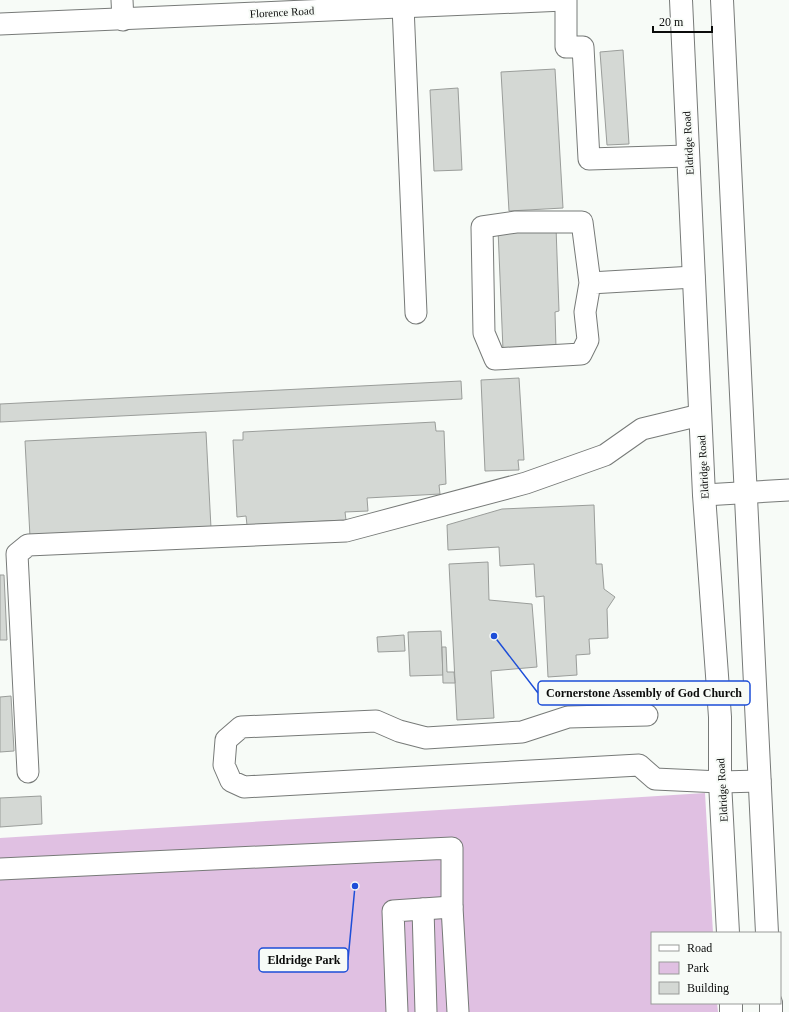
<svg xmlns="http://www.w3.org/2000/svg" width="789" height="1012" viewBox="0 0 789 1012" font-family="Georgia,serif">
<rect width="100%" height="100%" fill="#f7fbf7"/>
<polygon fill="#e0c0e2" points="705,793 713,933 652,933 652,1003 717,1003 718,1012 0,1012 0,838"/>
<g fill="#d4d8d4" stroke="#9a9d9a">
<polygon points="623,50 629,144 607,145 600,52"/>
<polygon points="555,69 563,208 509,211 501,72"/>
<polygon points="458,88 462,170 434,171 430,90"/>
<polygon points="556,227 559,311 555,312 556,348 503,350 498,229"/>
<polygon points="519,378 524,460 518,460 519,470 485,471 481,380"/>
<polygon points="461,381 462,399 0,422 0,404"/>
<polygon points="435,422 436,431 444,431 446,484 439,485 440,494 367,498 368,511 345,512 346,520 247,525 246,516 237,517 233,440 243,440 243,432"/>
<polygon points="206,432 211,528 30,537 25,441"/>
<polygon points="594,505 596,564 602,564 604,589 615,597 607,609 608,638 589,639 590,654 576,655 577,675 548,677 544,596 536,597 534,564 500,566 499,547 448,550 447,525 502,509"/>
<polygon points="488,562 489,600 532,604 537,667 491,671 494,718 457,720 449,564"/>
<polygon points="0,575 4,575 7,640 0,640"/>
<polygon points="441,631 443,675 410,676 408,632"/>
<polygon points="404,635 405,651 378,652 377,637"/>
<polygon points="442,647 446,647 447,672 454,672 455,683 443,683"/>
<polygon points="11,696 14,751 0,752 0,697"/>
<polygon points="41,796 42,824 0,827 0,798"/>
</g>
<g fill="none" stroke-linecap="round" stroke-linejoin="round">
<g stroke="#777a78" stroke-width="23">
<g id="minor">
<polyline points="122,0 123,20"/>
<polyline points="566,0 566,47 583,47 589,159 688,156"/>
<polyline points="403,6 416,313"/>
<polyline points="0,24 564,0"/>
<polyline points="590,283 582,222 516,222 482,227 484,333 495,359 581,354 588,340 585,312 590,283 694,277"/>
<polyline points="704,495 789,490"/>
<polyline points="647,715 568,717 522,732 426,738 399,731 376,721 241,727 226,740 224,765 231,781 244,787 639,765 655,779 720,782 760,781"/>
<polyline points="28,772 17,554 28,545 346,531 526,483 605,455 642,429 700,415"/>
<polyline points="0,869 452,848 452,907 458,1012"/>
<polyline points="423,909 426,1012"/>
<polyline points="397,1012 393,911 452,907"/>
</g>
</g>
<g stroke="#777a78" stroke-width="24">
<g id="major">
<polyline points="681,0 704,495 720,717 720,782 728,933"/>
<polyline points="722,0 767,933"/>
<polyline points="731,1003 731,1012"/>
<polyline points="771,1003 771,1012"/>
</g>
</g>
<use href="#minor" stroke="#fff" stroke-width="21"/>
<use href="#major" stroke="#fff" stroke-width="22"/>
</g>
<g text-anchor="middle" stroke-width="4" stroke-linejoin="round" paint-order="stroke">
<g font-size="11" fill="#0b0c0b" stroke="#f7fbf7">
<text transform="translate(282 12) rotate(-3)" y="4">Florence Road</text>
<text transform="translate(688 143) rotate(-93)" y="4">Eldridge Road</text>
<text transform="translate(703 467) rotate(-93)" y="4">Eldridge Road</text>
<text transform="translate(722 790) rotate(-93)" y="4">Eldridge Road</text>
</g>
</g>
<path fill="none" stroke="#1d4ed8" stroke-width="1.5" d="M494 636L538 693M355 886L348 960"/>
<g fill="#1d4ed8" stroke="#f7fbf7" stroke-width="1.5">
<circle cx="494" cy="636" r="4"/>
<circle cx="355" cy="886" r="4"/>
</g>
<g fill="#f7fbf7" stroke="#1d4ed8" stroke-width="1.5">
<rect x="538" y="681" width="212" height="24" rx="4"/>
<rect x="259" y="948" width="89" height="24" rx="4"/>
</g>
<g font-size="12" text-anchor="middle" font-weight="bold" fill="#0b0c0b">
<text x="644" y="697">Cornerstone Assembly of God Church</text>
<text x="304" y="964">Eldridge Park</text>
</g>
<rect x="651" y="932" width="130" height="72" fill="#f7fbf7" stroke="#999b99"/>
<rect x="659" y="945" width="20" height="6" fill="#ffffff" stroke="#999b99"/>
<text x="687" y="952" font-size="12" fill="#0b0c0b">Road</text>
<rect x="659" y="962" width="20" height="12" fill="#e0c0e2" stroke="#999b99"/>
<text x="687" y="972" font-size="12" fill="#0b0c0b">Park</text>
<rect x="659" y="982" width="20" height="12" fill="#d4d8d4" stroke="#999b99"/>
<text x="687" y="992" font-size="12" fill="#0b0c0b">Building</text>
<path d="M653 26v6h59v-6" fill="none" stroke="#0b0c0b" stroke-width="2"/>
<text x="659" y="26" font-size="12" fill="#0b0c0b" stroke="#f7fbf7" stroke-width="3" paint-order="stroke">20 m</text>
</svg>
